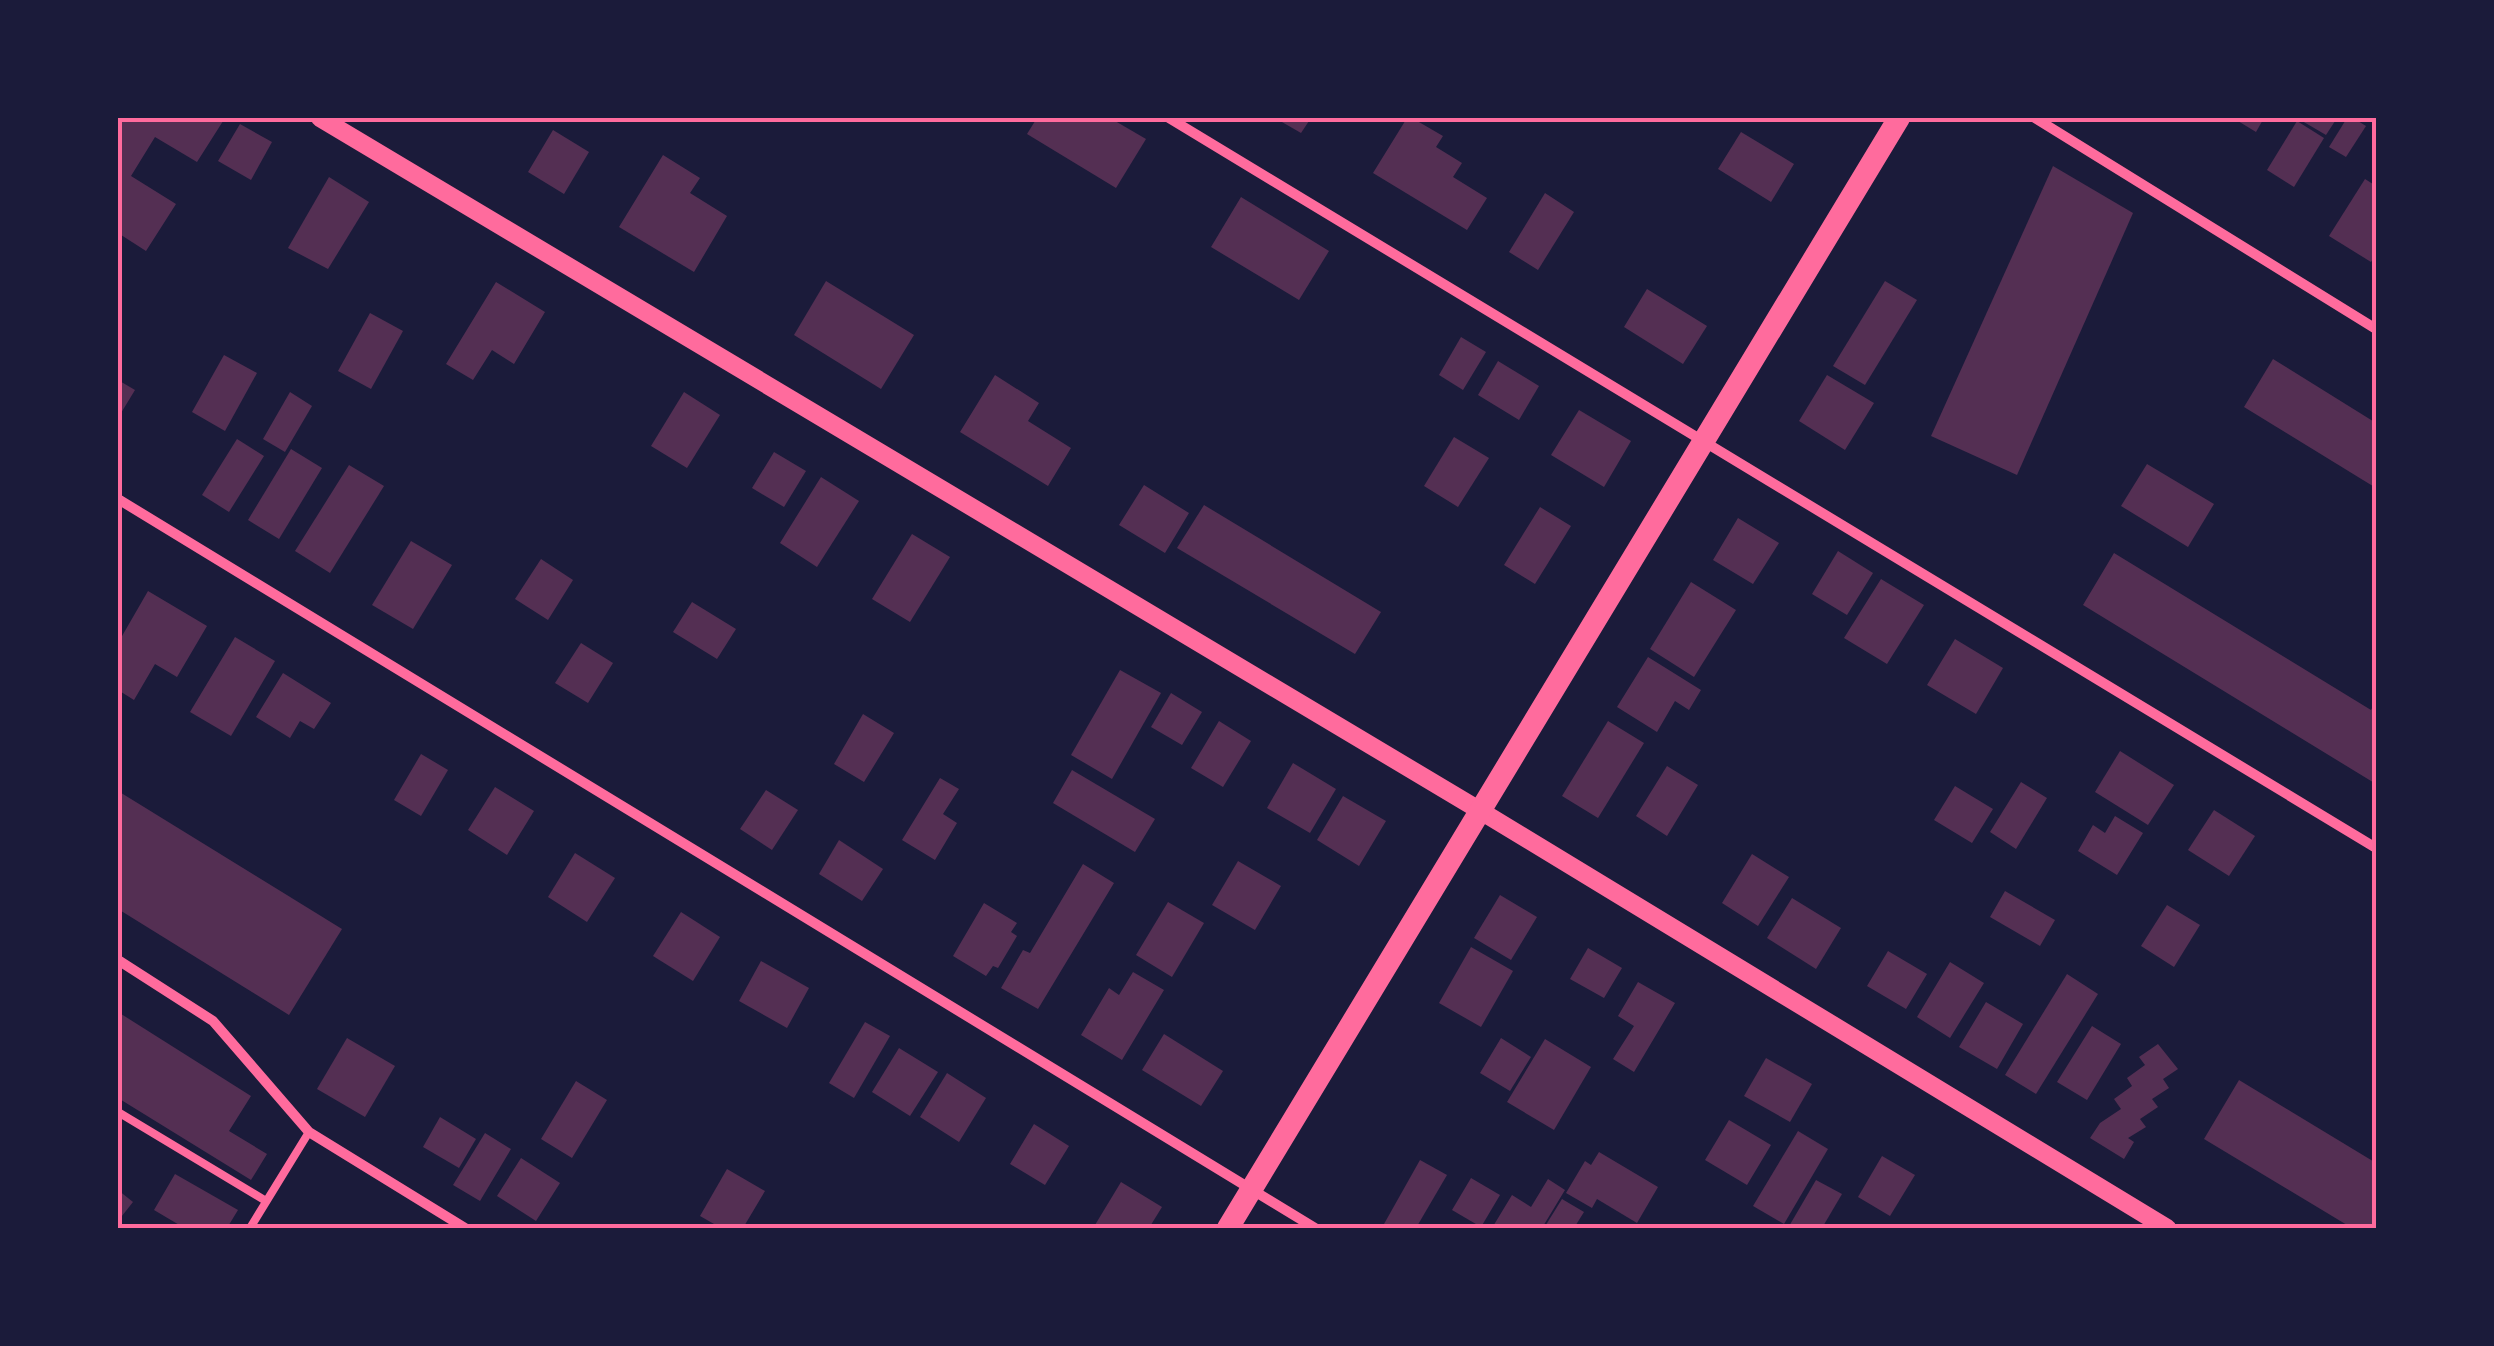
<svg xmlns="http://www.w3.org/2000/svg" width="2494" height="1346" viewBox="0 0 2494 1346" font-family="Helvetica,sans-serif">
<rect width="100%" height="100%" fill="#1b1b3a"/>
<g fill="#542f53">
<polygon points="124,118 225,118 197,162 155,137 131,176 176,204 146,251 118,233 118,128"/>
<polygon points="1037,118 1110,118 1146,139 1116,188 1027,134"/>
<polygon points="1275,118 1311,118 1301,133"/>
<polygon points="1407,118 1412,118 1443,136 1436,147 1462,163 1453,177 1487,198 1467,230 1373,173"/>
<polygon points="2233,118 2264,118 2256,132"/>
<polygon points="2297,118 2337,118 2326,135"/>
<polygon points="2347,118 2353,118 2366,126 2346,157 2329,147"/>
<polygon points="2297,121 2324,138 2294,187 2267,170"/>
<polygon points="240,124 272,142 251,180 218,161"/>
<polygon points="553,130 589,152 564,194 528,172"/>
<polygon points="1741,132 1794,164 1771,202 1718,169"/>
<polygon points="663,155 700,178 690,193 727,216 694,272 619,227"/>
<polygon points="2053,166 2133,213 2017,475 1931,436"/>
<polygon points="329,177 369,202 328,269 288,248"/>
<polygon points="2365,179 2376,186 2376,254 2371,262 2329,236"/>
<polygon points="1545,193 1574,212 1538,270 1509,252"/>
<polygon points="1241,197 1329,251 1299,300 1211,247"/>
<polygon points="826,281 914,335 881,389 794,335"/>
<polygon points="1885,281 1917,300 1865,385 1833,366"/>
<polygon points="496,282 545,312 514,364 492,350 473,380 446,364"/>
<polygon points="1647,289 1707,326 1683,364 1624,327"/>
<polygon points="370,313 403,331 371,389 338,371"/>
<polygon points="1461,337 1486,352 1463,390 1439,375"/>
<polygon points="224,355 257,373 225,431 192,412"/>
<polygon points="2273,359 2376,423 2376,488 2244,407"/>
<polygon points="1498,361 1539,386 1519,420 1478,395"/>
<polygon points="995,375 1039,403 1028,421 1071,448 1048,486 960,432"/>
<polygon points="1827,375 1874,403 1845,450 1799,421"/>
<polygon points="118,380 135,390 118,418"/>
<polygon points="290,392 312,406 285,452 263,439"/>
<polygon points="684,392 720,415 687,468 651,446"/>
<polygon points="1579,410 1631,441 1604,487 1551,455"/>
<polygon points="1454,437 1489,458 1458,507 1424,486"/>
<polygon points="237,439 264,456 229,512 202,495"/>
<polygon points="291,449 322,468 279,539 248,520"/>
<polygon points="774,452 806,471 784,507 752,488"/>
<polygon points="2147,464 2214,504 2188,547 2121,506"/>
<polygon points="349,465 384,486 330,573 295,551"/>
<polygon points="821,477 859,501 817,567 780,543"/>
<polygon points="1144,485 1189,513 1165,553 1119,525"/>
<polygon points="1204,505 1381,612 1355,654 1177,548"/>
<polygon points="1540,507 1571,526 1535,584 1504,565"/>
<polygon points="1738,518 1779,543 1753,584 1713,560"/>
<polygon points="912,534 950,557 910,622 872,599"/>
<polygon points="411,541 452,565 413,629 372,605"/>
<polygon points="1838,551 1873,573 1847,615 1812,594"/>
<polygon points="2114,553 2371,710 2376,701 2376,784 2083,605"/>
<polygon points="541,559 573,580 548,620 515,599"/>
<polygon points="1881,579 1924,605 1887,664 1844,638"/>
<polygon points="1691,582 1736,610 1694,677 1650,649"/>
<polygon points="148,591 207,626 177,677 155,664 134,700 118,690 118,643"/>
<polygon points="692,602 736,629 717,659 673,632"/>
<polygon points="235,637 275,661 231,736 190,712"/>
<polygon points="1955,639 2003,668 1976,714 1927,685"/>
<polygon points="581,643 613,663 588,703 555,683"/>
<polygon points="1648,657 1701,690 1689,710 1675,701 1657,732 1617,707"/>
<polygon points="1120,670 1161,693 1112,779 1071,755"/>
<polygon points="283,673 331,703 314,729 300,721 290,738 256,717"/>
<polygon points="1171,693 1202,712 1182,745 1151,727"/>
<polygon points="863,714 894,733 864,782 834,764"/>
<polygon points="1219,721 1251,741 1223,787 1191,768"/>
<polygon points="1608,721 1644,743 1598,818 1562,796"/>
<polygon points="2120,751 2174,785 2148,825 2095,792"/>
<polygon points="421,754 448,770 421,816 394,800"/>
<polygon points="1293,763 1336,789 1310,833 1267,808"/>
<polygon points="1667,766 1698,785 1667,836 1636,816"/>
<polygon points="1072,770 1155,819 1135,852 1053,803"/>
<polygon points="940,778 959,789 943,814 957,823 935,860 902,840"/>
<polygon points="2021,782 2047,798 2016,849 1990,832"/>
<polygon points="1955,786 1993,809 1972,843 1934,820"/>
<polygon points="495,787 534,811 507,855 468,830"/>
<polygon points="766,790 798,810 772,850 740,829"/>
<polygon points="118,791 342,929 289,1015 118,909"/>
<polygon points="1343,796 1386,821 1359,866 1317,840"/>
<polygon points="2214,810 2255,836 2229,876 2188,850"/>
<polygon points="2115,816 2143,833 2117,875 2078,851 2093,825 2105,833"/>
<polygon points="839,840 883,869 862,901 819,874"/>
<polygon points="575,853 615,878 587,922 548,897"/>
<polygon points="1752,854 1789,877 1758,926 1722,903"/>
<polygon points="1238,861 1281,886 1255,930 1212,905"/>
<polygon points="1083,864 1114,883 1038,1009 1001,988 1023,950 1030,953"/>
<polygon points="2005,891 2055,920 2040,946 1990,917"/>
<polygon points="1500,895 1537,917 1511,960 1474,938"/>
<polygon points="1792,898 1841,928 1816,969 1767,938"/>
<polygon points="1168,902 1204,923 1172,977 1136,955"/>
<polygon points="984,903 1017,923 1011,932 1017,936 998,968 993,966 986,976 953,956"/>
<polygon points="2167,905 2200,925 2174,967 2141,946"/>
<polygon points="681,912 720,937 693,981 653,956"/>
<polygon points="1471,947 1513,971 1481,1027 1439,1003"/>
<polygon points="1588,948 1622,968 1604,998 1570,979"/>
<polygon points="1888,951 1927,974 1906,1009 1867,986"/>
<polygon points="761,961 809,988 787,1028 739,1001"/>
<polygon points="1950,962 1984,983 1950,1038 1917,1017"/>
<polygon points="1133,972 1164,990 1122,1060 1081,1035 1109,988 1119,995"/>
<polygon points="2067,974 2098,994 2036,1094 2005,1075"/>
<polygon points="1638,982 1675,1003 1634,1072 1613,1059 1634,1026 1618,1016"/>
<polygon points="1986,1002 2023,1024 1997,1069 1959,1047"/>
<polygon points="118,1012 251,1096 229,1131 267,1154 251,1180 118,1098"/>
<polygon points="865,1022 890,1036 854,1098 829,1083"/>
<polygon points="2092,1026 2121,1044 2087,1100 2057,1082"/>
<polygon points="1164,1034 1223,1071 1201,1106 1142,1070"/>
<polygon points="347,1038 395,1066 365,1117 317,1089"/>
<polygon points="1501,1038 1531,1057 1510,1091 1480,1073"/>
<polygon points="1545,1039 1591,1067 1554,1130 1507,1102"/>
<polygon points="2158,1044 2178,1069 2163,1079 2169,1088 2152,1099 2158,1107 2140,1119 2146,1127 2128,1138 2134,1142 2124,1159 2090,1138 2100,1123 2121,1109 2114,1099 2132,1086 2127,1078 2145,1065 2139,1057"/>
<polygon points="899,1048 938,1072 910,1116 872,1092"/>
<polygon points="1766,1058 1812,1084 1790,1122 1744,1096"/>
<polygon points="947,1073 986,1098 959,1142 920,1117"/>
<polygon points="2239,1080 2376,1163 2376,1228 2352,1228 2204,1139"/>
<polygon points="576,1081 607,1100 572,1158 541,1139"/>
<polygon points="440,1117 476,1139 459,1168 423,1147"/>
<polygon points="1729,1120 1771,1145 1747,1185 1705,1160"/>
<polygon points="1034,1124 1069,1146 1045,1185 1010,1164"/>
<polygon points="1798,1131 1828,1149 1784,1224 1753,1206"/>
<polygon points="485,1133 511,1149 480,1201 453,1185"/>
<polygon points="1599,1152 1658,1187 1637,1223 1597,1199 1592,1208 1566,1193 1585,1161 1591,1165"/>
<polygon points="1882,1156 1915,1175 1890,1216 1858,1197"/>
<polygon points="521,1158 560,1183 536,1221 497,1196"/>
<polygon points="1420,1160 1447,1175 1416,1228 1392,1228 1384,1224"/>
<polygon points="727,1169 765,1191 743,1228 721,1228 700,1216"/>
<polygon points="175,1174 238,1210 227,1228 180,1228 181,1226 154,1210"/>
<polygon points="1471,1178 1500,1195 1481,1227 1452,1210"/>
<polygon points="1548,1179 1565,1190 1542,1228 1492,1228 1512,1195 1531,1207"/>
<polygon points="1816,1180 1842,1194 1822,1228 1788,1228"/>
<polygon points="1121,1182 1162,1207 1149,1228 1101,1228 1095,1225"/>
<polygon points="118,1190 133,1202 118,1221"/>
<polygon points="1562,1199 1584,1212 1574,1228 1544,1228"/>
</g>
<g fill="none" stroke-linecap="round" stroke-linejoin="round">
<g stroke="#ff6b9d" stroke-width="8">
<polyline points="118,1112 266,1201"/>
<polyline points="250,1228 309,1132"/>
</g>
<g stroke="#ff6b9d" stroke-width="10">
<polyline points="1169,118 2376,848"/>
<polyline points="2035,118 2376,329"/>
<polyline points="118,499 1315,1228"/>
<polyline points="118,960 213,1021 309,1132 465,1228"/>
</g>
<polyline stroke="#ff6b9d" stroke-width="18" points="320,118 1479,810 2167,1228"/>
<polyline stroke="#ff6b9d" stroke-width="22" points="1228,1228 1899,118"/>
</g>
<rect width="2494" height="1346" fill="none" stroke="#1b1b3a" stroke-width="240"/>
<rect x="120" y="120" width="2254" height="1106" fill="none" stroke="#ff6b9d" stroke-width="4"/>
</svg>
